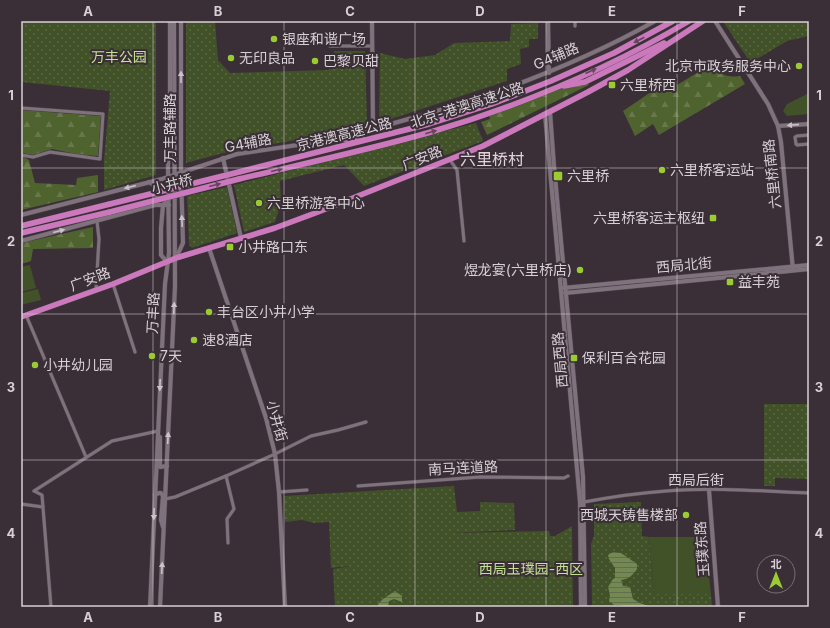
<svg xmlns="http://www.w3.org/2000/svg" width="830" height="628" viewBox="0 0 830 628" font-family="Inter,'Noto Sans SC',sans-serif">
<defs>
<pattern id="forest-firs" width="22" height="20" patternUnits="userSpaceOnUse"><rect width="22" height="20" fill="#4f632e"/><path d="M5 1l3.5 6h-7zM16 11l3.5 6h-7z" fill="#68784b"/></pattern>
<pattern id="park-dots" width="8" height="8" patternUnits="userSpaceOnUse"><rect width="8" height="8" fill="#415128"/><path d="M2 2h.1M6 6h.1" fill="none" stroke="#5c6946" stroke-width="1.8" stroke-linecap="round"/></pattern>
<pattern id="water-rules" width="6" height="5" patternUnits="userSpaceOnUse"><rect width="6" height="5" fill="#738852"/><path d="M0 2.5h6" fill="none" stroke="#616e4c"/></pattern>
</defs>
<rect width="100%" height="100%" fill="#3a2e37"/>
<g fill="#415128">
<polygon points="809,93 809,114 787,116 783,111 787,104"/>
<polygon points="30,265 36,288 21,292 21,267"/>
<polygon points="38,289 41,300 21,305 21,293"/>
<polygon points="649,537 705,537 711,594 654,594"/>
</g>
<g fill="url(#forest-firs)">
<path d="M710,65C721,74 725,78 740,76L745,84L659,135L653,124L635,136L623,111L648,94L674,80L677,85Z"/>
<polygon points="587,82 589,85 487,135 481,122 490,119 489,115 527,102 562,88"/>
<polygon points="21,110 101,116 98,156 76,154 52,149 33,155 21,153"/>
<polygon points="21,157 24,157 29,160 35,183 76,185 77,178 98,175 98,192 21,210"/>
<polygon points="93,227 93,248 33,249 31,261 21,264 21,243"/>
</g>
<g fill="url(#park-dots)">
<polygon points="21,21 156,21 156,175 104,190 104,160 110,91 21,82"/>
<polygon points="186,21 215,21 218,60 230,73 328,70 334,64 334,51 365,51 367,122 362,128 223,153 186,163"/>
<polygon points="725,21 809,21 809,36 787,41 757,59 752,65 724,23"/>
<polygon points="538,23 538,39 529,39 529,47 520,49 521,64 507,69 507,81 385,121 379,116 380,53 405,59 435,55 454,43 510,41 511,24"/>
<polygon points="476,123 483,141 364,186 344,165 280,181 281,203 275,222 244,232 234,185"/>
<polygon points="227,187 237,233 192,248 189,245 187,196"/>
<polygon points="764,404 809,404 809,479 775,478 775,486 764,486"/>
<polygon points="454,486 457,512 480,511 480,502 514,503 515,530 451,533 549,531 550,536 555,536 572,526 573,607 335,607 333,569 351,566 331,568 329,522 314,523 302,520 285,522 284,496"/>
<polygon points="641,502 642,536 649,537 654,594 711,594 712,607 592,607 591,544 594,536 594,504"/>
</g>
<g fill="url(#water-rules)">
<path d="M613,552L621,553L637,564V569C633,575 629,579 621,580L623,586L630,587L633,599L640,603L651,607H627L621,605H614L609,601L610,595L608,587L613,579L615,578V568L609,559L608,555Z"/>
<polygon points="395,591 402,596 402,602 394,599 389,601 388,607 379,607 378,604 383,599"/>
</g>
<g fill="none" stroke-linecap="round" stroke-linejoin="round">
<g stroke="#544a52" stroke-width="4">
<g id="street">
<polyline points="575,21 575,26"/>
<polyline points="330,46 372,46"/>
<polyline points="21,108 103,114 100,159 50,152 33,157 21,155"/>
<polyline points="809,135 797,136 795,137 796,144 797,145 809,144"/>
<polyline points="450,160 457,170 464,241"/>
<polyline points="113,284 135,352"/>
<polyline points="96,290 99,239 97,221"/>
<polyline points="26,315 86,457"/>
<polyline points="226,476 234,509 227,519 228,543"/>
<polyline points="358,486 480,477 564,478 568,476"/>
<polyline points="279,492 307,490"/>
<polyline points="165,499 175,497 226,476 275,454 311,436 338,430 366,422"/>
<path d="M584,502C611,497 638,493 666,491C713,487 762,491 809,493"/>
<polyline points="21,504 43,507"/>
<polyline points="51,607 42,495 34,491 112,441 158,431"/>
</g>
</g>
<g stroke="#544a52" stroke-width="5">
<g id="secondary">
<polyline points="372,21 373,130"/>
<polyline points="548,21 549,73"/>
<polyline points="715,21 768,104 778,126 781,142 793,270"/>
<path d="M465,103C530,81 595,55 655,21"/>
<polyline points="550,112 554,166 583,477 585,607"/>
<polyline points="545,114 580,502 581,607"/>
<polyline points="778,126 809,124"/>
<polyline points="223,158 241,238"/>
<path d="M149,182C157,186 158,193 156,201"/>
<polyline points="21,215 162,179 237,154 338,139 458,105"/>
<polyline points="21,241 155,205 169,205"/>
<polyline points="209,248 266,418 275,454 279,492 285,607"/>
<polyline points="177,256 183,243 181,172 181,21"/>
<polyline points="167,262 161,255 161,228 163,205 169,199"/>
<polyline points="563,288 809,265"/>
<polyline points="565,293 809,269"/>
<polyline points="160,437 160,467 167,466"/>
<polyline points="709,490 718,607"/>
<polyline points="155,495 159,493 161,493 163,496 161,520 163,527"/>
<polyline points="150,607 165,284 169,253 168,167 170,107 170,21"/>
<polyline points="160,607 175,286 174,21"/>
</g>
</g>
<g stroke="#544a52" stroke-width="6">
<g id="highway">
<polyline points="564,86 585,82 664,43"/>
<polyline points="440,118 466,103"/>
<polyline points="338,139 363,139"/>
<polyline points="239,172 429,124 492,104 551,81 614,53 673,21"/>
<path d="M239,179C303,164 368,150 431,132C519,106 610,68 689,21"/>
<polyline points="21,226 110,204"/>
<polyline points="21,233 110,212"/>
<polyline points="21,317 113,284 176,258 275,228 318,212 483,146 588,92 628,70 703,21"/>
</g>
</g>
<use href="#street" stroke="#7f727c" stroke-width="3"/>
<use href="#secondary" stroke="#7f727c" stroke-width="4"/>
<use href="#highway" stroke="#cb79bc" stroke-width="5.5"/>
<g stroke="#544a52" stroke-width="6" stroke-linecap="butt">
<g id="highway-bridge">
<polyline points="110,204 239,172"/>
<polyline points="110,212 239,179"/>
</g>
</g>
<use href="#highway-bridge" stroke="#cb79bc" stroke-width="5.5"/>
</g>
<defs><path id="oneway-solid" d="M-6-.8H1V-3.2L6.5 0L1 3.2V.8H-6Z"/></defs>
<g fill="#66445f">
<use href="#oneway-solid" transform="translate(639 40) rotate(153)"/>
<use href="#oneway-solid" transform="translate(591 71) rotate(-24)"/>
<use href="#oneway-solid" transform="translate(431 132) rotate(-16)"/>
<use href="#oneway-solid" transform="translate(277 170) rotate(-14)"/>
<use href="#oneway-solid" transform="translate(215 185) rotate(-14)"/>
</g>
<g fill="#cac2c8">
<use href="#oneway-solid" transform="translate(181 77) rotate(-90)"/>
<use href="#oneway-solid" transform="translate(793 125) rotate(176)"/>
<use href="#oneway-solid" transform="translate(130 187) rotate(166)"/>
<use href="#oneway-solid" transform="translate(182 221) rotate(-92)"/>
<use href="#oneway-solid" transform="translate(59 231) rotate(-15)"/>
<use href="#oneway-solid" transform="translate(174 308) rotate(-88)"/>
<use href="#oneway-solid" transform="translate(160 385) rotate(92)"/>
<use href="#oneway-solid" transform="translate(168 438) rotate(-87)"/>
<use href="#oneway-solid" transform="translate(154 514) rotate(92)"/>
<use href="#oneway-solid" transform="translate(162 568) rotate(-87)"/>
</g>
<path fill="none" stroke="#d7d0d5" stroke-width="1" stroke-opacity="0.55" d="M153,21V607M284,21V607M415,21V607M546,21V607M677,21V607M21,168H809M21,314H809M21,460H809"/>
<g fill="#9bcb33" stroke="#3a2e37" stroke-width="1.5">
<circle cx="274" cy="39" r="4"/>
<circle cx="231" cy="58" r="4"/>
<circle cx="315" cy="61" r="4"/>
<circle cx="799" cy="66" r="4"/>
<rect x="608" y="81" width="8" height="8" rx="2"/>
<circle cx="662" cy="170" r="4"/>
<rect x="553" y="171" width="10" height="10" rx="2"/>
<circle cx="259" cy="203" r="4"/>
<rect x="709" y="214" width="8" height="8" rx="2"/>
<rect x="226" y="243" width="8" height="8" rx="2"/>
<circle cx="580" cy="270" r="4"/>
<rect x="726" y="278" width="8" height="8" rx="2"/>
<circle cx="209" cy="312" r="4"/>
<circle cx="194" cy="340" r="4"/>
<circle cx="152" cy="356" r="4"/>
<rect x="570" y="354" width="8" height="8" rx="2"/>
<circle cx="35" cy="365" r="4"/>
<circle cx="686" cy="515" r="4"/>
</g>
<g text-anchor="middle" stroke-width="4" stroke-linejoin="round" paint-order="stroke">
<g font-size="14" fill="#d7d0d5" stroke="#3a2e37" text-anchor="start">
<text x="282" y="44">银座和谐广场</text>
<text x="239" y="63">无印良品</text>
<text x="323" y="66">巴黎贝甜</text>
<text x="791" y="71" text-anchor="end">北京市政务服务中心</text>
<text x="620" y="90">六里桥西</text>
<text x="670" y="175">六里桥客运站</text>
<text x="567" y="181">六里桥</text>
<text x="267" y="208">六里桥游客中心</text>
<text x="705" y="223" text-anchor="end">六里桥客运主枢纽</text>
<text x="238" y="252">小井路口东</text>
<text x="572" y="275" text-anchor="end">煜龙宴(六里桥店)</text>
<text x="738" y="287">益丰苑</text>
<text x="217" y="317">丰台区小井小学</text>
<text x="202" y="345">速8酒店</text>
<text x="160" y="361">7天</text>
<text x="582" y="363">保利百合花园</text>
<text x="43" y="370">小井幼儿园</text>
<text x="678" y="520" text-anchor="end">西城天铸售楼部</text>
</g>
<g font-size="14" fill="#d7d0d5" stroke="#3a2e37">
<text transform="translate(556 56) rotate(-23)" y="5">G4辅路</text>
<text transform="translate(467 105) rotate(-18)" y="5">北京-港澳高速公路</text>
<text transform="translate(170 128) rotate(-90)" y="5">万丰路辅路</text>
<text transform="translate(344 134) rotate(-14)" y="5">京港澳高速公路</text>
<text transform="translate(248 143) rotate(-11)" y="5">G4辅路</text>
<text transform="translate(422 158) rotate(-22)" y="5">广安路</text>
<text transform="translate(772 174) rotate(-96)" y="5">六里桥南路</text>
<text transform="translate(172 184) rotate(-14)" y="5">小井桥</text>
<text transform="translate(684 265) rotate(-5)" y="5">西局北街</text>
<text transform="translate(90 279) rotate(-20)" y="5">广安路</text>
<text transform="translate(153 313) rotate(-87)" y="5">万丰路</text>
<text transform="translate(560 360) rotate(-95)" y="5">西局西路</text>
<text transform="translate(277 421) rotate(75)" y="5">小井街</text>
<text transform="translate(463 468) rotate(-3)" y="5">南马连道路</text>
<text x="696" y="485">西局后街</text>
<text transform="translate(702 549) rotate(-94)" y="5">玉璞东路</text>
</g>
<g font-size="14" fill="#c2e191" stroke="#3a2e37">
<text x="119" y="62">万丰公园</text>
<text x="531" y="574">西局玉璞园-西区</text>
</g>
<g font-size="16" fill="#e1d2dd" stroke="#3a2e37">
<text x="492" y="165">六里桥村</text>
</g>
</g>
<rect width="830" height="628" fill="none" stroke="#3a2e37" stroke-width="44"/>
<g transform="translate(776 574)"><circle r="19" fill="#3a2e37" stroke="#796f76"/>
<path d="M0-3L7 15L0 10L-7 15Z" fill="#9bcb33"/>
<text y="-6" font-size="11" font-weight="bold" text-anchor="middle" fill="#d7d0d5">北</text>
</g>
<rect x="22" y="22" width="786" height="584" fill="none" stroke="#d7d0d5" stroke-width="1.5"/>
<g font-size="13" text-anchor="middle" font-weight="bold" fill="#d7d0d5">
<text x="88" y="16">A</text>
<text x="218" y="16">B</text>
<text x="350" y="16">C</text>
<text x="480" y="16">D</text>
<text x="612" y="16">E</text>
<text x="742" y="16">F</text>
<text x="11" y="100">1</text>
<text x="819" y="100">1</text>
<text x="11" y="246">2</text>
<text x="819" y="246">2</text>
<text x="11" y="392">3</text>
<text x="819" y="392">3</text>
<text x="11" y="538">4</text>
<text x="819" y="538">4</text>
<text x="88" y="622">A</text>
<text x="218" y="622">B</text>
<text x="350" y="622">C</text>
<text x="480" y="622">D</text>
<text x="612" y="622">E</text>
<text x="742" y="622">F</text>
</g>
</svg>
